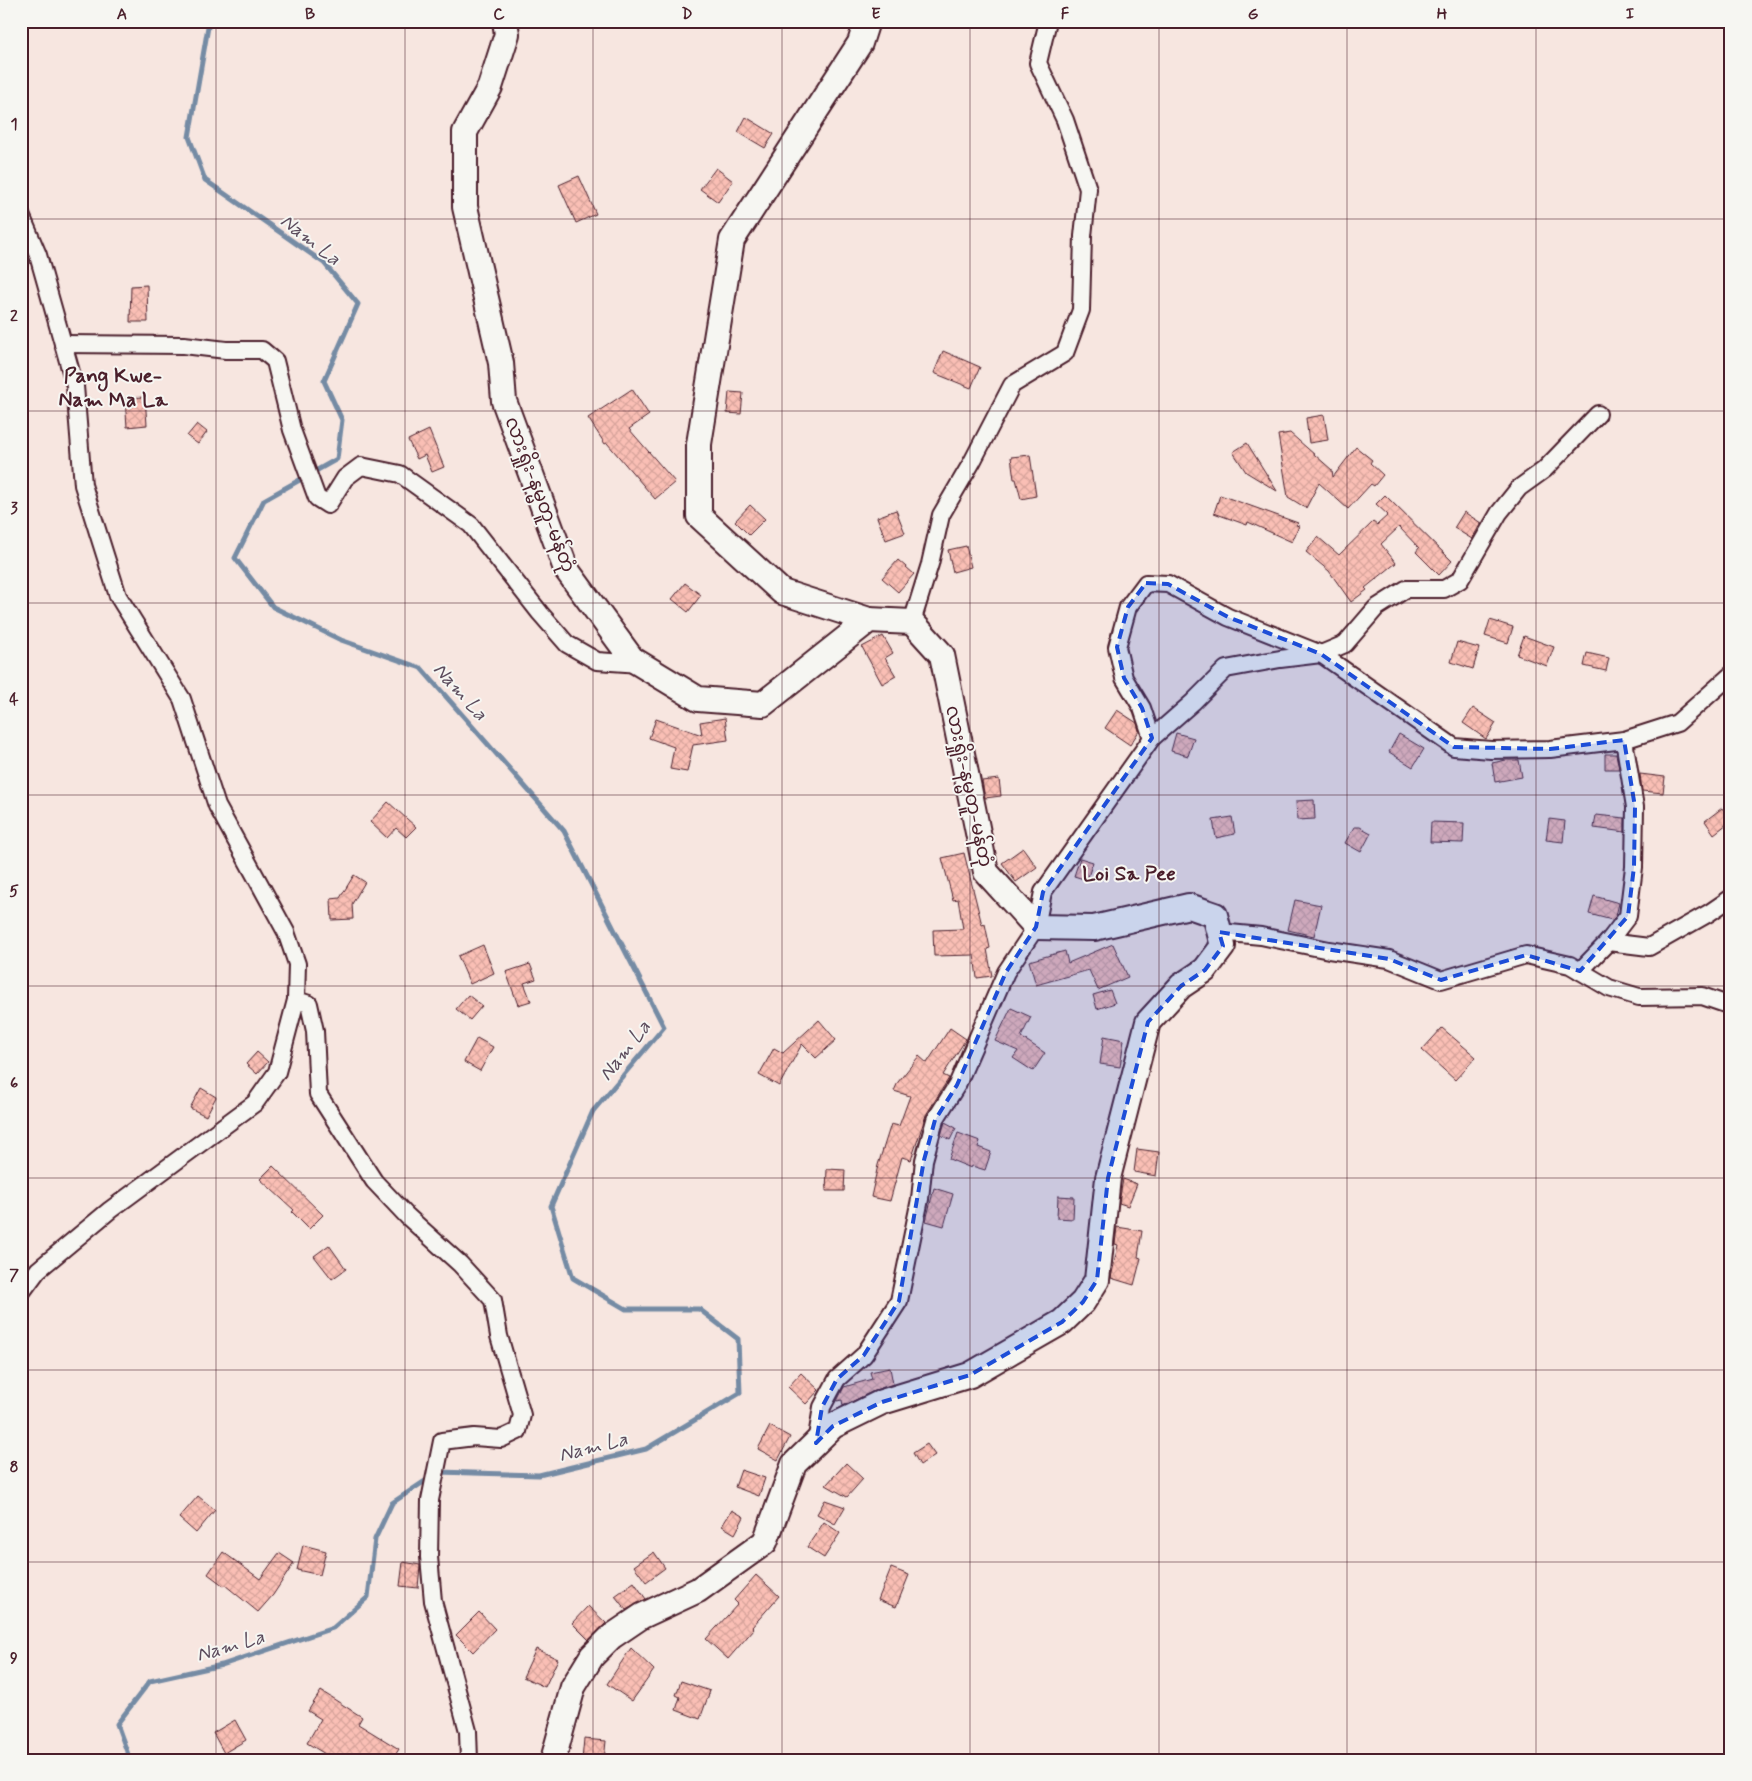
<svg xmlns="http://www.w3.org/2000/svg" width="1752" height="1781" viewBox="0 0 1752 1781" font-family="Mynerve,'Noto Sans Myanmar',sans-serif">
<defs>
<pattern id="building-cross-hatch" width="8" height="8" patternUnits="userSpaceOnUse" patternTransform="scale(1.25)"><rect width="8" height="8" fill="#fabfb5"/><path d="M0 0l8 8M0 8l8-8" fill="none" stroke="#d8a49c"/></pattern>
</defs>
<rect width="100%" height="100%" fill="#f7e6e0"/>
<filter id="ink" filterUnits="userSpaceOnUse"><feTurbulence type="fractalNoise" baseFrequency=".02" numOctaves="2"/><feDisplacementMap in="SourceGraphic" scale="10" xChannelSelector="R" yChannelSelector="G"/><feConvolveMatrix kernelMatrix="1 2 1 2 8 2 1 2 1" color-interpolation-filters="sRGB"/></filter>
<g filter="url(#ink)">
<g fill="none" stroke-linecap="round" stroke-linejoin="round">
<g stroke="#758ba4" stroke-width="5">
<polyline points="209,21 189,137 205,180 324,263 358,304 324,381 342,420 337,459 264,500 235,558 273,607 341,640 421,668 564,831 664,1027 593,1111 551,1206 573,1278 626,1309 699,1309 738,1339 740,1393 646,1449 539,1475 438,1472"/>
<polyline points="130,1760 117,1724 150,1681 222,1665 333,1628 368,1597 375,1539 392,1503 431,1477"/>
</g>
</g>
<g fill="url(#building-cross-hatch)" stroke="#4a1f2b">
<polygon points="746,117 774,134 765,148 738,132"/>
<polygon points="716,168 733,181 718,202 700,189"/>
<polygon points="579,176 596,214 576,223 559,185"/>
<polygon points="147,285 148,322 130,322 131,286"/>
<polygon points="943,351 980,367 971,388 934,373"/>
<polygon points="632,389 649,415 629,429 675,482 655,499 607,443 605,444 588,418"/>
<polygon points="729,392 743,393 741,414 727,413"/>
<polygon points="145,397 147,425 127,427 125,398"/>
<polygon points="1324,415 1328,440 1309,443 1306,418"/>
<polygon points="197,424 207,432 198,444 187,436"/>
<polygon points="429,430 444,467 432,472 425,455 417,459 408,440"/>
<polygon points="1290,433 1332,470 1333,477 1356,447 1372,460 1370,463 1383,475 1374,486 1371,484 1348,509 1319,483 1306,508 1288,497 1278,435"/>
<polygon points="1247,443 1277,491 1246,472 1233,452"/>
<polygon points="1030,455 1036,496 1021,499 1016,479 1014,479 1011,457"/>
<polygon points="1220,495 1298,523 1296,525 1299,526 1292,542 1248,522 1247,525 1214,513"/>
<polygon points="1385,495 1452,561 1439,575 1416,552 1419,548 1399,527 1381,544 1396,563 1365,588 1367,590 1351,602 1329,571 1306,552 1318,537 1339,555 1373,522 1377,525 1388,515 1376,504"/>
<polygon points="750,505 765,519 749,535 735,521"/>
<polygon points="896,510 905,533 886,540 877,517"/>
<polygon points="1464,512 1481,523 1472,539 1454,528"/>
<polygon points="966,546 971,567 953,572 948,550"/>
<polygon points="898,560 914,574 898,592 882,578"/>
<polygon points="685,583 701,595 688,612 672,599"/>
<polygon points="1490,620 1513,627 1508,643 1485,636"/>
<polygon points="883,636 893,653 885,658 896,676 882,684 862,647"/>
<polygon points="1524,636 1554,647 1547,666 1517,655"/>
<polygon points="1457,642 1479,648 1473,669 1451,662"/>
<polygon points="1587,653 1609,658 1606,671 1584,666"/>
<polygon points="1473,708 1496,723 1486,739 1463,723"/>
<polygon points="1117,710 1137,723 1139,731 1130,745 1105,728"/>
<polygon points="725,718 728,740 693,745 687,772 670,769 674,747 649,738 656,719 702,735 700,722"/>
<polygon points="1176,733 1194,738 1188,756 1171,751"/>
<polygon points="1399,734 1424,749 1413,767 1389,752"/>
<polygon points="1605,754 1616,754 1619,769 1605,769"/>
<polygon points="1506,760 1519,760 1522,777 1495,782 1492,763"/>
<polygon points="1640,774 1665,777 1663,793 1642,791"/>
<polygon points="999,779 1001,796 985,798 982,781"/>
<polygon points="1314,800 1315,819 1297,820 1296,801"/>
<polygon points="388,802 416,827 406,837 396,828 387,838 370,822"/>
<polygon points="1722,808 1731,821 1714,834 1705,821"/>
<polygon points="1596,815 1625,818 1625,832 1594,828"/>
<polygon points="1232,817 1235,834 1216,838 1213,820"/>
<polygon points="1549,819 1565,821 1563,842 1546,840"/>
<polygon points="1431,822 1464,823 1463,843 1430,842"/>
<polygon points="1354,827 1360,827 1371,833 1361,852 1345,843"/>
<polygon points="1023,848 1037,867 1016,882 1002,863"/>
<polygon points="964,853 982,925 985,924 990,948 987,949 992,976 977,978 974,955 934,956 933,930 963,929 958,899 953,900 942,858"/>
<polygon points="1080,858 1093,862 1087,880 1074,876"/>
<polygon points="354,875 365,882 352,904 353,919 332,920 331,899 340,898"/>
<polygon points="1594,896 1619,903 1616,916 1612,920 1589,914"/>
<polygon points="1295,900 1321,905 1314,936 1288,930"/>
<polygon points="1113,944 1128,977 1098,990 1089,970 1036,985 1029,961 1065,951 1068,963"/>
<polygon points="483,945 494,973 470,984 458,956"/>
<polygon points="530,964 536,979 524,983 531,1001 518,1005 506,972"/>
<polygon points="1110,990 1115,1003 1097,1009 1093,995"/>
<polygon points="468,995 482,1006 470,1020 456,1009"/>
<polygon points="1011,1008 1031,1017 1021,1037 1045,1053 1033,1071 1013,1058 1018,1051 995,1041"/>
<polygon points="819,1020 836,1040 816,1058 802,1044 779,1086 759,1075 774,1048 783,1053"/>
<polygon points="950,1028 966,1039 943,1075 949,1078 926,1115 911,1160 902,1157 890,1201 871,1197 878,1165 891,1124 899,1126 910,1096 894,1091 898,1082 919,1056 927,1063"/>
<polygon points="1442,1028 1476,1057 1455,1080 1422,1050"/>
<polygon points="1104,1036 1124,1040 1120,1067 1100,1064"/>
<polygon points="477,1038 493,1047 480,1071 464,1062"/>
<polygon points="257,1052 268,1062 257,1074 246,1064"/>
<polygon points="201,1088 216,1097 206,1116 190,1108"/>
<polygon points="945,1122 956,1128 950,1140 941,1135"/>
<polygon points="958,1133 980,1141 978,1147 991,1152 985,1170 972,1166 971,1168 949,1159"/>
<polygon points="1137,1149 1159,1152 1156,1176 1134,1172"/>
<polygon points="273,1166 323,1215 309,1229 292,1212 294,1210 260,1179"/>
<polygon points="827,1169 845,1170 844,1191 826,1191"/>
<polygon points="1123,1179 1137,1184 1128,1206 1119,1203"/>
<polygon points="934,1188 953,1194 944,1226 926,1221"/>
<polygon points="1058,1196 1074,1197 1073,1219 1057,1218"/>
<polygon points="1117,1227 1142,1231 1138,1257 1141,1258 1134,1285 1111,1278 1118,1245 1115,1244"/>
<polygon points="329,1245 346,1269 332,1279 314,1256"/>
<polygon points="890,1368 893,1384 876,1390 843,1406 842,1400 837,1401 844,1387 872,1379 870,1372"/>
<polygon points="801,1373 819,1390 806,1404 788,1387"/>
<polygon points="770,1426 790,1437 778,1460 758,1449"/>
<polygon points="927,1444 935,1455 920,1465 913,1453"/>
<polygon points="846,1463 863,1479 847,1497 826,1485"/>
<polygon points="741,1470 765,1478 759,1496 735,1487"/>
<polygon points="198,1496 215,1510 196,1533 179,1518"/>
<polygon points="825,1500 845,1507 835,1524 817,1514"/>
<polygon points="732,1510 744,1517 735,1534 722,1526"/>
<polygon points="824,1522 840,1533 824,1558 807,1547"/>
<polygon points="303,1545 326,1551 320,1575 297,1570"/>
<polygon points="223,1552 260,1579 279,1553 294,1563 273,1595 258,1612 225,1585 224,1586 208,1574"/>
<polygon points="654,1552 665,1568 646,1582 634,1566"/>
<polygon points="403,1562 420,1565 418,1588 400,1586"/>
<polygon points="891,1568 909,1575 896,1607 878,1600"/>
<polygon points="756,1575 779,1596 752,1627 754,1629 728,1659 706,1639 738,1604 734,1600"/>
<polygon points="634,1582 646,1599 626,1610 615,1596"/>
<polygon points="588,1606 606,1623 589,1640 572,1623"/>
<polygon points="479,1612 495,1629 473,1652 456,1635"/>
<polygon points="631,1648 654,1670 632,1701 607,1684"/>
<polygon points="536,1649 558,1659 545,1687 523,1677"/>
<polygon points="681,1681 710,1691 700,1719 676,1710 680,1697 676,1695"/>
<polygon points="321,1691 362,1717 358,1724 399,1749 392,1760 335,1760 307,1743 321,1719 308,1711"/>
<polygon points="235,1720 246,1740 224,1753 213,1733"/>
<polygon points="584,1739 606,1741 604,1760 582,1760"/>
</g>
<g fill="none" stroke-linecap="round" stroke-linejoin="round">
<g stroke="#4a1f2b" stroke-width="20">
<g id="minor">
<polyline points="21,215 38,255 75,386 83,485 118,596 182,699 217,806 286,932 297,964 296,1000 277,1072 255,1103 110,1210 38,1270 21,1293"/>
<polyline points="63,344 184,345 226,350 262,350 275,361 292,430 317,498 328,505 345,478 361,466 400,474 471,525 540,613 567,644 597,661 640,664"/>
<polyline points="912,622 930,564 941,515 972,462 1012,385 1065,353 1081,310 1083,236 1088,189 1065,120 1038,63 1048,21"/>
<polyline points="1152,738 1142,708 1124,678 1117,647 1128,607 1146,583 1168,584 1228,617 1321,654 1454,747 1491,750 1550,749 1624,740 1677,723 1731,675"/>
<polyline points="1219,932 1261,936 1329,950 1389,959 1441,980 1526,955 1570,965 1609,988 1639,997 1702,996 1731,1006"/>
<polyline points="1608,942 1649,947 1709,913 1731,898"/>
<polyline points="1580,971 1608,942 1628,916 1634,867 1635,807 1624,740"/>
<polyline points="296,1000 309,1004 315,1031 318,1094 374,1181 407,1216 460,1264 493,1300 499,1336 522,1415 518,1431 501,1439 474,1437 442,1441 430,1500 429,1557 433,1601 468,1731 469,1760"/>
<polyline points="816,1443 822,1407 837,1379 864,1355 899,1301 920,1199 924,1160 935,1120 957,1085 1006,972 1036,927 1043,892 1152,738 1193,702 1226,669 1280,659 1321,654 1345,644 1376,608 1406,589 1444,589 1460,580 1499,513 1519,488 1544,470 1598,414"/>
</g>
</g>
<g stroke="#4a1f2b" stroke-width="28">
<g id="secondary">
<polyline points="505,21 507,34 490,87 465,132 465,207 501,363 504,401 566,569 632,659 698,699 763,704 869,620 912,622 942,655 986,872 1036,927 1094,928 1189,906 1215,915 1223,946 1205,970 1181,986 1148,1022 1108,1178 1097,1280 1083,1302 1062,1322 970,1375 882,1402 833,1426 794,1464 765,1542 698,1590 642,1616 611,1637 592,1656 573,1687 553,1760"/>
<polyline points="867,21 860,43 732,240 699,444 699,516 782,592 869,620"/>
</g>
</g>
<use href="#minor" stroke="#f6f6f2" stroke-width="16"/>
<use href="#secondary" stroke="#f6f6f2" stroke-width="24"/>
</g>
</g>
<path fill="#1d4ed8" fill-opacity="0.2" stroke="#1d4ed8" stroke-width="4" stroke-dasharray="10 6" stroke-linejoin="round" d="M1146,583L1168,584L1228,617L1321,654L1454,747L1550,749L1624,740L1635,807L1634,867L1628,916L1580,971L1526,955L1441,980L1389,959L1219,932L1223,946L1205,970L1181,986L1148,1022L1108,1178L1097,1280L1083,1302L1062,1322L970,1375L882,1402L833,1426L816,1443L822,1407L837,1379L864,1355L899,1301L924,1160L935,1120L957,1085L1006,972L1036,927L1043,892L1152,738L1142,708L1124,678L1117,647L1128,607Z"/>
<path fill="none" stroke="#4a1f2b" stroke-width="1" stroke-opacity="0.55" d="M216,21V1760M405,21V1760M593,21V1760M782,21V1760M970,21V1760M1159,21V1760M1347,21V1760M1536,21V1760M21,219H1731M21,411H1731M21,603H1731M21,795H1731M21,986H1731M21,1178H1731M21,1370H1731M21,1562H1731"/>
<g text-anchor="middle" stroke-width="4" stroke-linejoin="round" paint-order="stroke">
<g font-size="19" fill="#4a1f2b" stroke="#f6f6f2">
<text transform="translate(541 494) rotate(69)" y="7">လားရှိုး-နမ္မတူ-မန်တုံ</text>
<text transform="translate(970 786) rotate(78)" y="7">လားရှိုး-နမ္မတူ-မန်တုံ</text>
</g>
<g font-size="20" font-style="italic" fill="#5c4c5d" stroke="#f6f6f2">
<text transform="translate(311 239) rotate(38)" y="7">Nam La</text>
<text transform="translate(461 691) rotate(48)" y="7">Nam La</text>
<text transform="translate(624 1050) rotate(-52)" y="7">Nam La</text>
<text transform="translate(593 1446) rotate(-14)" y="7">Nam La</text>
<text transform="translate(230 1645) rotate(-16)" y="7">Nam La</text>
</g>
<g font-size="21" font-weight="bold" fill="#4a1f2b" stroke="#f6f6f2">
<text x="113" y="382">Pang Kwe-<tspan x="113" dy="24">Nam Ma La</tspan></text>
<text x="1129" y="880">Loi Sa Pee</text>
</g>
</g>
<rect width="1752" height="1781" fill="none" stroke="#f6f6f2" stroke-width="55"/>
<rect x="28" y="28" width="1696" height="1726" fill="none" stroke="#4a1f2b" stroke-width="2"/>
<g font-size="16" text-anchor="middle" font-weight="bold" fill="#4a1f2b">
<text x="122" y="19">A</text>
<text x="310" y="19">B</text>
<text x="499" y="19">C</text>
<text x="687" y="19">D</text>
<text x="876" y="19">E</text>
<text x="1065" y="19">F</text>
<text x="1253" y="19">G</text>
<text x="1442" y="19">H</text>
<text x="1630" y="19">I</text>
<text x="14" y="129">1</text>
<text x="14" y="321">2</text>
<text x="14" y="513">3</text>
<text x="14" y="704">4</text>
<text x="14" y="896">5</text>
<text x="14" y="1088">6</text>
<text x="14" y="1280">7</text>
<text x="14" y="1472">8</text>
<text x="14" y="1663">9</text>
</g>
</svg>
